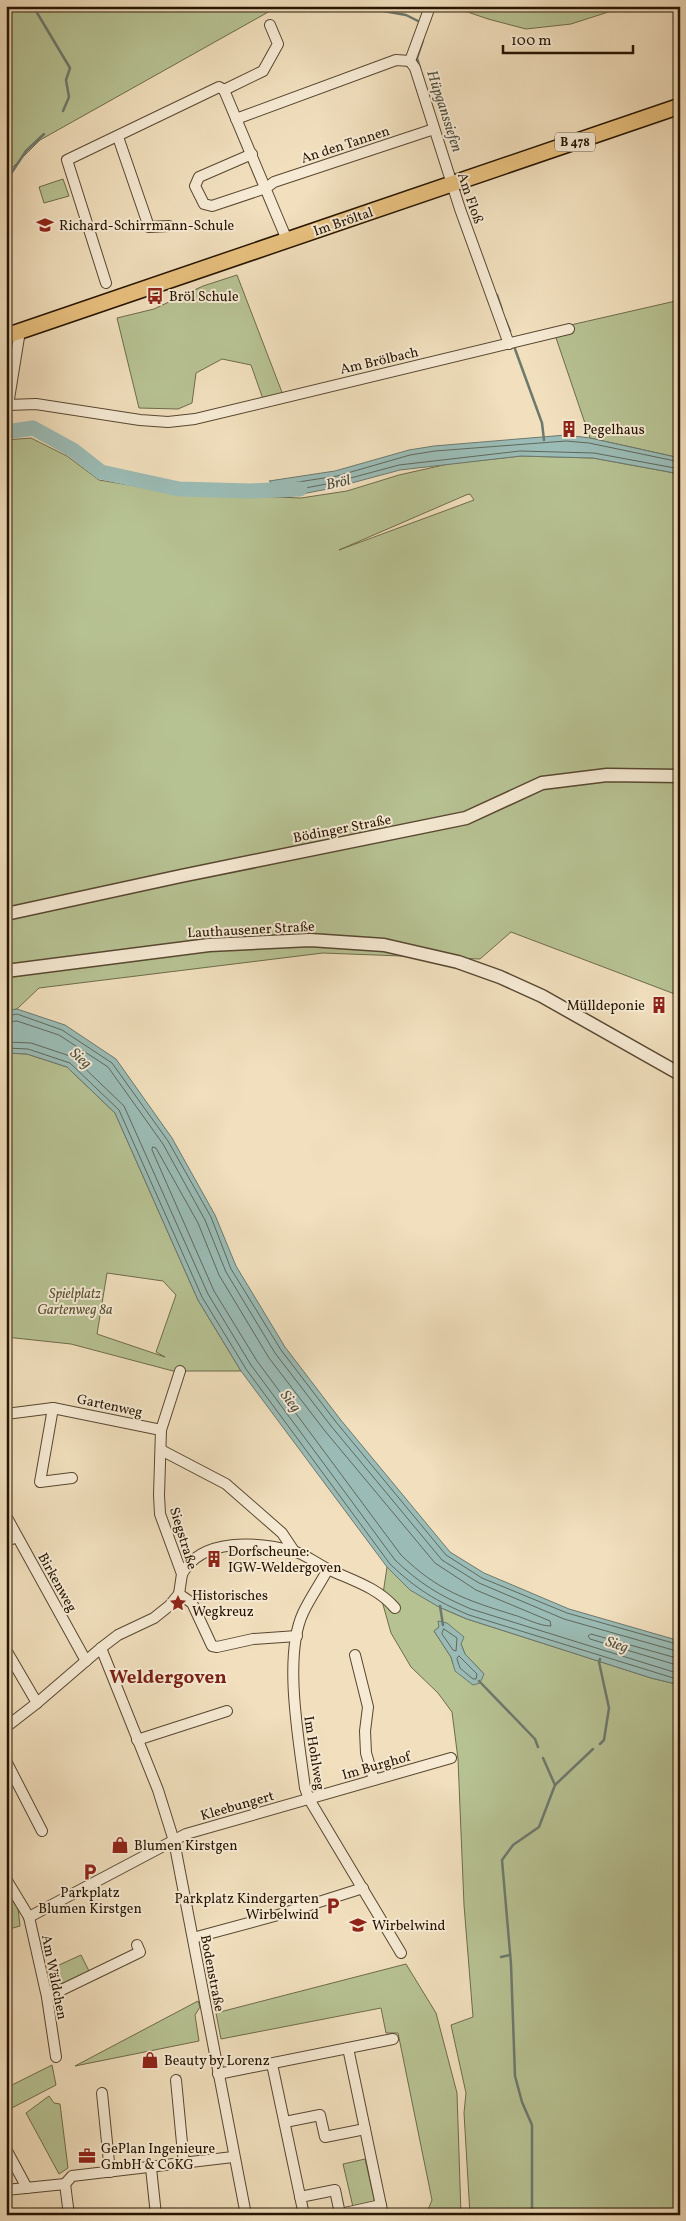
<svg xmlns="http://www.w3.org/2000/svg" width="686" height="2221" viewBox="0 0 686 2221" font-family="Vollkorn,serif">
<rect width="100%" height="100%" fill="#f1dfbd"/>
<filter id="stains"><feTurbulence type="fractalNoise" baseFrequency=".004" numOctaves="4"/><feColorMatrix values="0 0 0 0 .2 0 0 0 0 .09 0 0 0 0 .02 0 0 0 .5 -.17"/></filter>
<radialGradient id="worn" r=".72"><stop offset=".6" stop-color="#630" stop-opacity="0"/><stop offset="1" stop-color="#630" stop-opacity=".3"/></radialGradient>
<g fill="#b7c293" stroke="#6e6b4a" fill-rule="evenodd">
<polygon points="6,6 279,6 40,140 8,172 6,176"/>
<polygon points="450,6 627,6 571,24 526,29 488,19"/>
<polygon points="63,179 69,196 44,203 39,187"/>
<polygon points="237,275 283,395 263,399 251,365 222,359 196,373 192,403 178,409 139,408 117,318 154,309 203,286"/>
<polygon points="680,300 680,458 590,438 553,329"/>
<path d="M31,438L67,456L99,480L178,493L301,498L347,491L399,475L448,464L521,456L593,458L680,474V996L511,932L480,959L323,953L39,988L17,1009L6,1011V440ZM470,494L474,500L339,550L466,495Z"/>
<path d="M6,1053L27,1054L67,1067L115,1113L198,1300L241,1371H173L71,1344L6,1337ZM107,1273L163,1281L176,1295L156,1352L165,1357L97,1334Z"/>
<path d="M387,1567C414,1594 432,1605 467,1619L651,1678L680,1685V2215H470L464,2113L466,2093L451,2025L473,2017L464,1905L458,1759L452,1712L438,1693L411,1667L391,1633L382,1601ZM439,1627L461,1644L465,1654L484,1674L453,1664L451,1657L434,1631Z"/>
<polygon points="6,1889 18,1908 20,1926 6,1930"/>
<polygon points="81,1955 89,1971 51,1989 48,1970"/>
<polygon points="406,1964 436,2013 457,2093 461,2215 426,2215 432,2200 398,2033 386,2033 381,2008 221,2039 216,2013"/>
<polygon points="198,2001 200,2007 195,2015 199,2041 75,2066"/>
<polygon points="52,2065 56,2085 6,2111 6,2088"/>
<polygon points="49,2096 54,2103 60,2104 68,2168 59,2174 26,2113"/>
<polygon points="365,2159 375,2203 353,2207 343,2164"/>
</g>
<g fill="#9bbcb6" stroke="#6c796e">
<polygon points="566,435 590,438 680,458 680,474 593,458 521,456 400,470 333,488 286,497 269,481 335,471 409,450 434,446"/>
<polygon points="17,1009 65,1025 116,1059 172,1138 215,1215 236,1266 285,1347 340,1419 450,1552 484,1573 569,1609 680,1641 680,1685 651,1678 467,1619 439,1607 410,1590 387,1567 241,1371 198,1300 115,1113 67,1067 27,1054 6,1053 6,1011"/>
<polygon points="438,1621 447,1623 464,1637 461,1644 465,1654 484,1674 480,1683 473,1685 455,1671 451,1657 434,1631 439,1627"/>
</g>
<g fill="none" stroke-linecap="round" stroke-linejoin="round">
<g stroke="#60685c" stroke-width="1">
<polyline points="680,462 589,443 566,441 435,451 410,455 337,476 285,484 283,486 289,491 332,483 399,465 520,451 594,453 680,469"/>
<polyline points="6,1016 17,1014 62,1030 112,1063 168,1141 211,1217 231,1269 281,1350 336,1422 446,1555 482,1578 567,1613 680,1645"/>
<polyline points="6,1022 17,1021 59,1035 108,1067 163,1144 205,1220 226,1272 275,1353 331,1426 442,1560 479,1583 564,1619 680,1652"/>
<path d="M6,1042L31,1043L73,1057L124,1106L208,1294L251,1365L395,1560C419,1583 440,1596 471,1609L680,1674"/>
<path d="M6,1048L28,1049L70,1063L119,1110L202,1297L246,1369L390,1564C416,1589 436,1601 469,1615L680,1680"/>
<path d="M153,1147L156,1148L198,1223L219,1275L269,1358L325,1431L435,1563L476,1590L550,1621L551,1626C539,1626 525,1618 514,1615C466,1600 438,1591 401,1555L257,1361L214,1291L152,1150Z"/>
<polygon points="444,1629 457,1638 456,1651 453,1650 442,1634"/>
<polygon points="459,1656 477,1674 476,1679 473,1679 460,1668 457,1659"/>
<polyline points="680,1659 591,1634 588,1636 590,1639 680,1666"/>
</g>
<g stroke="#6c796e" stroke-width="2.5">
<polyline points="33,6 70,68 66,80 69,97 63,111"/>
<polyline points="355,6 406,15 420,22"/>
<polyline points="420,68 417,58 423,40"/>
<polyline points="6,181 26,151 44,134"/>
<polyline points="497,295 502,310"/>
<polyline points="505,319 510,331"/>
<polyline points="515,349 542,423 544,440"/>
<polyline points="440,1606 443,1625"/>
<polyline points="479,1681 535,1739 538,1747"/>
<polyline points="600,1744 604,1740 609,1708 599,1662 600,1659"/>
<polyline points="555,1785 593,1749"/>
<polyline points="501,1957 510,1955"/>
<polyline points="532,2215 532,2125 522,2102 515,2076 511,1964 502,1860 513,1845 539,1827 555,1785 543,1758"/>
</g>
<polyline stroke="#9bbcb6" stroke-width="15" points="6,432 33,428 73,450 101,472 179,489 250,491 300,489"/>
<g stroke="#584730" stroke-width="12">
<g id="minor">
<polyline points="428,12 410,61 415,68 460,209 509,344"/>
<polyline points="224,90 263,71 278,44 270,25"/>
<polyline points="236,119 396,60 410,61"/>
<polyline points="118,137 149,227 169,226"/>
<polyline points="252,154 199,177 195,186 204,204 212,206 266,188 274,182 434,129"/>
<polyline points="106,283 67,160 219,87 224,90 287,240"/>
<polyline points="20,331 8,405 36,404 140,420 168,422 195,419 569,329"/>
<polyline points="53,1408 40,1482 72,1478"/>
<polyline points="6,1414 53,1408 161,1430"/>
<polyline points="161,1450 226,1484 282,1533 294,1551"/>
<polyline points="6,1516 86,1661"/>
<polyline points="6,1541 17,1537"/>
<path d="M328,1569C320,1584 310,1598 303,1613C283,1656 299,1741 305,1788L309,1799L401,1953"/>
<path d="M182,1574C202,1537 257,1542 293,1551C306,1554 318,1565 330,1570C354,1581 378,1588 395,1608"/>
<polyline points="179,1594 192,1603 212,1646 217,1647 253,1639 297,1636"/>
<polyline points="101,1648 158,1790 174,1841 246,2215"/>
<polyline points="6,1650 37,1703"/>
<polyline points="355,1655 368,1707 365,1731 366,1753 374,1780"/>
<polyline points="6,1727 37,1703 101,1648 118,1635 154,1618 169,1606 179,1594 182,1574 160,1514 159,1495 161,1430 180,1371"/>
<polyline points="137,1740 227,1711"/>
<polyline points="6,1761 42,1831"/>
<polyline points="6,1879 29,1917 47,1997 56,2057"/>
<polyline points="29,1917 186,1834 451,1758"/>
<polyline points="193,1938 278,1915 363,1888"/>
<polyline points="47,1997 140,1952 137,1945"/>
<polyline points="348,2048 383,2215"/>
<polyline points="272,2064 304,2215"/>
<polyline points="218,2074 393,2039"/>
<polyline points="176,2080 184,2164"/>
<polyline points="102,2093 110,2172"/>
<polyline points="285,2122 320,2115 325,2137 365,2129"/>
<polyline points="6,2149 27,2188"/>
<polyline points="151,2168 156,2215"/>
<polyline points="65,2184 69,2215"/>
<polyline points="6,2190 65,2184 72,2176 233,2157"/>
<polyline points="300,2197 335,2190 340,2214 381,2205"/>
</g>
</g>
<g stroke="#584730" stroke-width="15">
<g id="tertiary">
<polyline points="6,914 181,876 466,818 542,783 607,775 680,776"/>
<polyline points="6,971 209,945 310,940 384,945 458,962 500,977 542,996 680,1074"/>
</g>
</g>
<g stroke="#251401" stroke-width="18">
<polyline id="primary" points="6,336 680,106"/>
</g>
<use href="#minor" stroke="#f6ead4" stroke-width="10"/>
<use href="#tertiary" stroke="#f6ead4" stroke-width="12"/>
<use href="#primary" stroke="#e8c07e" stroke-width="15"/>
</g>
<defs>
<g id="school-bare" transform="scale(1.35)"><path d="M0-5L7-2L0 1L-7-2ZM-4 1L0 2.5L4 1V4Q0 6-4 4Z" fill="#8f2418" stroke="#f6ead4" stroke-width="2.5" paint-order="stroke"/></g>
<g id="bus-bare" transform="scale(1.35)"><path d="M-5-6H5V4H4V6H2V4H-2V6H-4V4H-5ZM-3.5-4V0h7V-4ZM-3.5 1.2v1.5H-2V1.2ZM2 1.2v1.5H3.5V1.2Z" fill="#8f2418" stroke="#f6ead4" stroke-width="2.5" paint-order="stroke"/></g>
<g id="building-bare" transform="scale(1.35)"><path d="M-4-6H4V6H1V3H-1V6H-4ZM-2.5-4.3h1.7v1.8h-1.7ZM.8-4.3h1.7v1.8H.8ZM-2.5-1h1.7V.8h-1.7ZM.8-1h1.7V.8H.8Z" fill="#8f2418" stroke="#f6ead4" stroke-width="2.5" paint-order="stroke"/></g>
<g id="sight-bare" transform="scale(1.35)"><path d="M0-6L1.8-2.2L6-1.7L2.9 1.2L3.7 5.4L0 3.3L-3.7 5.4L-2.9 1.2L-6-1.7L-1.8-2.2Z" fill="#8f2418" stroke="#f6ead4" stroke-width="2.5" paint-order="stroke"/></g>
<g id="shop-bare" transform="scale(1.35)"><path d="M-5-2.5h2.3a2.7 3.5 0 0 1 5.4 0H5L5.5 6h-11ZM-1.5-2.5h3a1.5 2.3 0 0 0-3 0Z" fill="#8f2418" stroke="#f6ead4" stroke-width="2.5" paint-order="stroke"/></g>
<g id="parking-bare" transform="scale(1.35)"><path d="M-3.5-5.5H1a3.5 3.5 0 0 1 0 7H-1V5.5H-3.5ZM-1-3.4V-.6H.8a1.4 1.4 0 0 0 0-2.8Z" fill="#8f2418" stroke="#f6ead4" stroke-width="2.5" paint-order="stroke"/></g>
<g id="office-bare" transform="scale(1.35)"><path d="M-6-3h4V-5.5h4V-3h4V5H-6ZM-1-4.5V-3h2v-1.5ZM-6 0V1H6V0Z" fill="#8f2418" stroke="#f6ead4" stroke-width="2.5" paint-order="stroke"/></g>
</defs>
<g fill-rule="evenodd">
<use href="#school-bare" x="45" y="225"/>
<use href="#bus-bare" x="155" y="296"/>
<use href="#building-bare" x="569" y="429"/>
<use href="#building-bare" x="659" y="1005"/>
<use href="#building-bare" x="214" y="1559"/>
<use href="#sight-bare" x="178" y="1603"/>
<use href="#shop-bare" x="120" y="1845"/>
<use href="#parking-bare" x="90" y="1872"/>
<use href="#parking-bare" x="333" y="1906"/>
<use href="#school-bare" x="358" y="1925"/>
<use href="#shop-bare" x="150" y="2060"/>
<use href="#office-bare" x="87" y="2156"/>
</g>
<g text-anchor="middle" stroke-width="4" stroke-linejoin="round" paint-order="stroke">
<rect fill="#f6ead4" stroke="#645440" stroke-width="1" x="555" y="132.5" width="40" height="19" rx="4"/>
<g font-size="12" font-weight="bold" fill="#251401">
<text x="575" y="146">B 478</text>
</g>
<g font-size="14" fill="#251401" stroke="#f6ead4">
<text transform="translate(345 144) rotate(-18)" y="5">An den Tannen</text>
<text transform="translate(471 198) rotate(71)" y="5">Am Floß</text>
<text transform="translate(343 221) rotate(-19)" y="5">Im Bröltal</text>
<text transform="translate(379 360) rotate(-13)" y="5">Am Brölbach</text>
<text transform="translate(342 828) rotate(-11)" y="5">Bödinger Straße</text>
<text transform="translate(251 929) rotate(-3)" y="5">Lauthausener Straße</text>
<text transform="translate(110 1405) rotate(12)" y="5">Gartenweg</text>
<text transform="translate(184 1538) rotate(73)" y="5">Siegstraße</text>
<text transform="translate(58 1582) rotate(61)" y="5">Birkenweg</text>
<text transform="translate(315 1753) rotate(81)" y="5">Im Hohlweg</text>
<text transform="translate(376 1765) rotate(-16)" y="5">Im Burghof</text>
<text transform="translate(237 1805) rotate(-16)" y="5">Kleebungert</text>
<text transform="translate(213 1973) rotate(79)" y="5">Bodenstraße</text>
<text transform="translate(55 1977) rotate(79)" y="5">Am Wäldchen</text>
</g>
<g font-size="14" fill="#251401" stroke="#f6ead4" text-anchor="start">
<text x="59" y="230">Richard-Schirrmann-Schule</text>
<text x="169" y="301">Bröl Schule</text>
<text x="583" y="434">Pegelhaus</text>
<text x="645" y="1010" text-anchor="end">Mülldeponie</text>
<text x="228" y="1556">Dorfscheune:<tspan x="228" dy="16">IGW-Weldergoven</tspan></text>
<text x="192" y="1600">Historisches<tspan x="192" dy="16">Wegkreuz</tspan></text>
<text x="134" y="1850">Blumen Kirstgen</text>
<text x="90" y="1897" text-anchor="middle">Parkplatz<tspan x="90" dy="16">Blumen Kirstgen</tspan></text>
<text x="319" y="1903" text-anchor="end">Parkplatz Kindergarten<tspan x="319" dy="16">Wirbelwind</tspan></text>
<text x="372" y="1930">Wirbelwind</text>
<text x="164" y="2065">Beauty by Lorenz</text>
<text x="101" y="2153">GePlan Ingenieure<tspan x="101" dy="16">GmbH &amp; CoKG</tspan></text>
</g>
<g font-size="14" font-style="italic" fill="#585134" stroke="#f6ead4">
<text x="75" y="1298">Spielplatz<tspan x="75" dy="16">Gartenweg 8a</tspan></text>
</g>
<g font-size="15" font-style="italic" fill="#4e4f40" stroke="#f6ead4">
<text transform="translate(445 111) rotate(72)" y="5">Hüpganssiefen</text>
<text transform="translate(338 482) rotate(-12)" y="5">Bröl</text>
<text transform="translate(81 1058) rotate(41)" y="5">Sieg</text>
<text transform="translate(291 1401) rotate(52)" y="5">Sieg</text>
<text transform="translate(617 1644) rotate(18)" y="5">Sieg</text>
</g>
<g font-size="19" font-weight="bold" fill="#7a1f14" stroke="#f6ead4">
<text x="168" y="1683">Weldergoven</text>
</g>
</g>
<rect width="686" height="2221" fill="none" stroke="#f1dfbd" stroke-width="25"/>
<rect x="8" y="8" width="671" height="2206" fill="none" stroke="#251401" stroke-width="2.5"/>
<rect x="12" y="12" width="661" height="2196" fill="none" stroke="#251401"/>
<path d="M503 45v8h130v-8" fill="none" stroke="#251401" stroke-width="2.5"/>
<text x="511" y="45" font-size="15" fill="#251401" stroke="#f6ead4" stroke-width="4" paint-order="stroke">100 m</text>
<rect width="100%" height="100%" filter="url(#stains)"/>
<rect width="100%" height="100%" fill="url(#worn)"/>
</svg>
